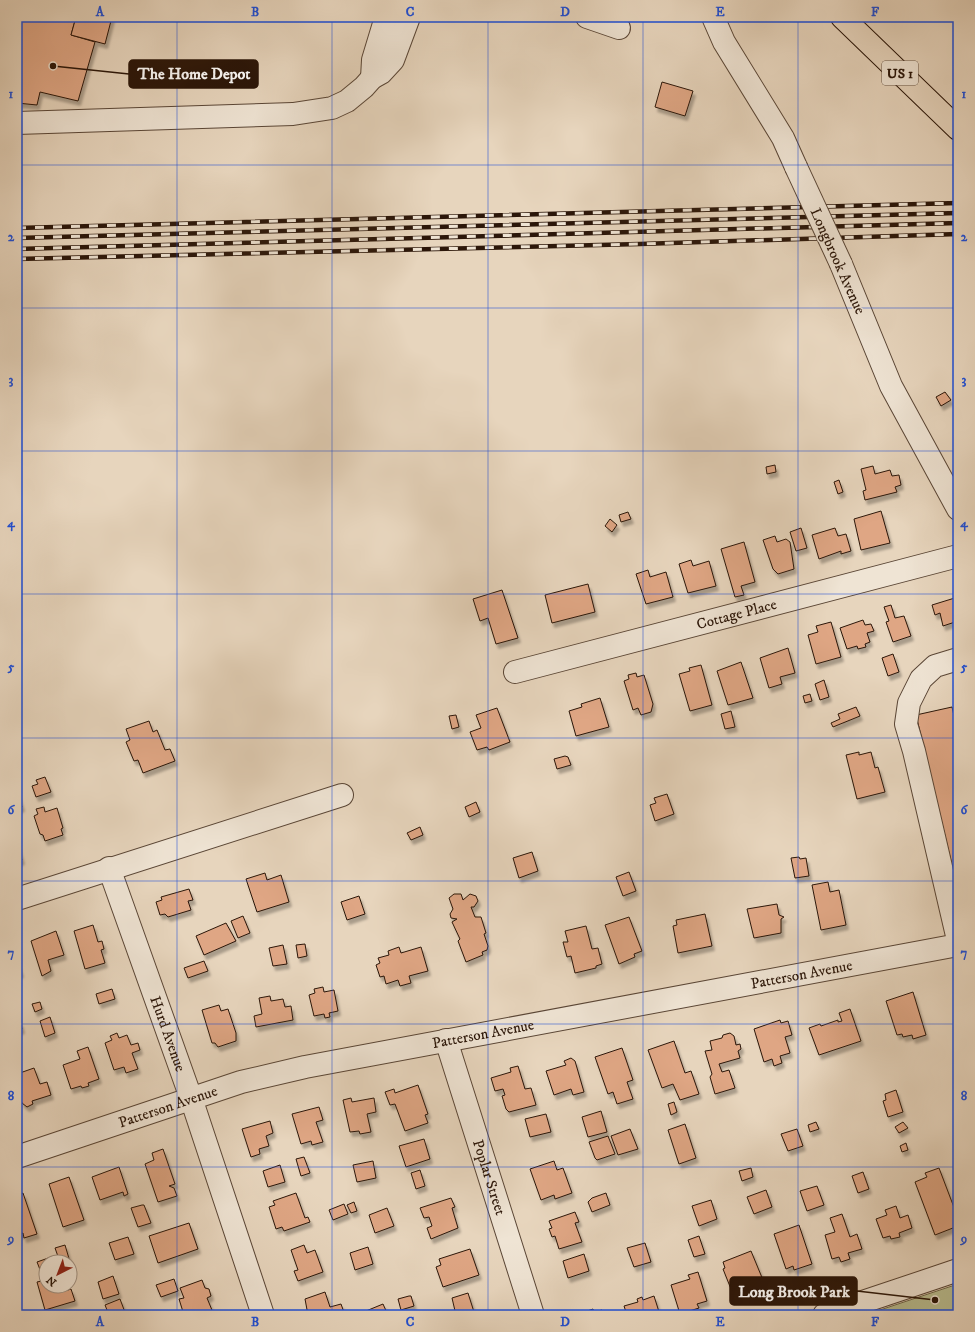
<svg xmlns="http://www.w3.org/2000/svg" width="975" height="1332" viewBox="0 0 975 1332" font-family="'IM FELL DW Pica',serif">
<defs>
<filter id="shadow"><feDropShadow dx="2.5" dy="4.5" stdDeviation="1" flood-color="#0004"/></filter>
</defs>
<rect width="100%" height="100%" fill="#e7d5bd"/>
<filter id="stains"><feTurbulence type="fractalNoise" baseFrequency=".005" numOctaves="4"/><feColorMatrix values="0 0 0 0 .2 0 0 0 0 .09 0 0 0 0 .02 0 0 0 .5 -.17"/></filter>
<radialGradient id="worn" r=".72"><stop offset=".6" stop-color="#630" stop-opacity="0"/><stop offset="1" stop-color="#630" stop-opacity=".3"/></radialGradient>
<polygon fill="#b8bc8f" stroke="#72694c" points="958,1284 958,1315 865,1315"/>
<g fill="#dfa684" stroke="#2b1609" filter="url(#shadow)">
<polygon points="17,17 76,17 71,35 95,42 78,101 40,92 37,105 17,103"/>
<polygon points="76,17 112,17 105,44 71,35"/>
<polygon points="662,82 693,91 685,116 655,107"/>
<polygon points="945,392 951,400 941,406 936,397"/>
<polygon points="775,465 776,472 767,474 766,467"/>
<polygon points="873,466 875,474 890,470 892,476 899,475 901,485 895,487 897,492 865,500 863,491 866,490 861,469"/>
<polygon points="839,480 843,492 838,494 834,482"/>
<polygon points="881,511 890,543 861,550 854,519"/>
<polygon points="628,512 631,519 621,522 619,515"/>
<polygon points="610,519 617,525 612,532 605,526"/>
<polygon points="801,528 807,548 796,551 790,532"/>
<polygon points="835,528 838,536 846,534 851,551 841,554 841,551 819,559 812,535"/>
<polygon points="775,536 777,542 786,539 790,542 794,569 778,574 773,569 763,540"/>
<polygon points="744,542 755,582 741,586 744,595 735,597 721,549"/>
<polygon points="691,560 693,566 709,561 716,586 688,593 679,564"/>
<polygon points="648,570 650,577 666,572 673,597 646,604 636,574"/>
<polygon points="588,584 595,612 552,623 545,595"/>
<polygon points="502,590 518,638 496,644 488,618 480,621 473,599"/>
<polygon points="958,597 958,621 943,626 940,613 935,615 932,605"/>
<polygon points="891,605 895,618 904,616 911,636 893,642 886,622 889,621 884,607"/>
<polygon points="863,620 865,625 871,624 874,631 867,633 870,642 865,644 866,647 858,649 857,646 847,649 840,628"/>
<polygon points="831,622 841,657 816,664 808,635 818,632 816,626"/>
<polygon points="788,648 795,673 780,677 782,684 769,688 760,658"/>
<polygon points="893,654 899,672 888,676 882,658"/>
<polygon points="741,662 753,698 728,705 717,671"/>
<polygon points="701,665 712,705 690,711 679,674 690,671 689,668"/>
<polygon points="636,673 637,677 644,675 653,704 651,712 641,715 638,708 633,710 624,681 629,679 628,675"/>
<polygon points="824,680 829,697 820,700 815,684"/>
<polygon points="810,694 812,701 805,703 803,696"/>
<polygon points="600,698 609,727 576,736 569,711 582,707 581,704"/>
<polygon points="856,707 860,716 833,727 831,723 840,719 838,714"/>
<polygon points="952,707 958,733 958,738 955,739 958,750 958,890 916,715"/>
<polygon points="497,708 510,742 489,750 487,747 477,750 470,732 481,728 476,715"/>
<polygon points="731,711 735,727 725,729 721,714"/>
<polygon points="456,715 459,727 452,729 449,716"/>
<polygon points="149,721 153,732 157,730 165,750 170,749 175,761 143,773 138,760 134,761 126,742 130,740 126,729"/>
<polygon points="859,752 859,755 871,752 875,768 878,767 885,792 857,799 846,755"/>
<polygon points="565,756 568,757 571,765 557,769 554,759"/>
<polygon points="45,777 51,792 36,797 32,786 38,784 36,780"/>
<polygon points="17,792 22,807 17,809"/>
<polygon points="667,794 674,814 655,821 650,805 656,803 654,798"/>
<polygon points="476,802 480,812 469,817 465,807"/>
<polygon points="44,807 45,812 57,808 63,828 61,829 63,835 45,841 43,835 40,834 34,816 38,814 36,809"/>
<polygon points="420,827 423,835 411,840 407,833"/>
<polygon points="17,844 22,860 17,862"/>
<polygon points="532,852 538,871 519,878 513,858"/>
<polygon points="799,857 800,859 806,858 809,876 795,878 791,858"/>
<polygon points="629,872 636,891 623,896 616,877"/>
<polygon points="265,873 267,880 281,875 289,902 257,912 246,879"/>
<polygon points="828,882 830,892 839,890 846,925 821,930 812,885"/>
<polygon points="189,889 193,900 188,901 191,910 168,917 165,914 160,915 156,902 162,900 161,897"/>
<polygon points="454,894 461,894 463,900 470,894 476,896 478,901 474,907 471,907 475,917 481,917 486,933 484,934 488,946 487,950 482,952 483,955 466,962 458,941 460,939 452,922 457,919 451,918 450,914 453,909 449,898"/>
<polygon points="359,896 365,914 347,920 341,902"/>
<polygon points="777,904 779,915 784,917 781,919 781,933 754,938 747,909"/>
<polygon points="705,914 712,946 678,953 673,926 677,925 676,920"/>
<polygon points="243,916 250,933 238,938 231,921"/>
<polygon points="629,917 642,951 634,954 635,957 619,964 605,925"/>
<polygon points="226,923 236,941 204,955 196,936"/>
<polygon points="93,925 98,942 102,941 104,949 101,950 105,963 85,969 74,931"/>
<polygon points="586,926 592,949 598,948 602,964 596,966 596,968 575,973 571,956 567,957 563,942 568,942 565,931"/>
<polygon points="56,931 64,955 48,960 51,971 42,976 31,941"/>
<polygon points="305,944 307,956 298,958 296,945"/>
<polygon points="283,945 287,964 273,966 269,948"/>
<polygon points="399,947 401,953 421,947 428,971 409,976 411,983 400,986 398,980 386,984 384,976 380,977 376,965 380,963 378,958 389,955 388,951"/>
<polygon points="204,961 208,971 188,978 184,968"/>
<polygon points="17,962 21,973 17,974"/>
<polygon points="323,987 324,992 334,990 338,1011 329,1013 330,1017 325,1018 324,1014 314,1016 309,995 315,993 314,989"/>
<polygon points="112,989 115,999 99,1004 96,994"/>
<polygon points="913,992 926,1035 913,1039 912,1035 903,1037 902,1034 897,1035 886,1001"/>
<polygon points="270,996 271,1001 283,999 285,1007 291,1006 293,1020 256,1027 254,1016 262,1014 259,998"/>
<polygon points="40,1002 42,1009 35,1012 32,1004"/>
<polygon points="219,1005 221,1011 228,1009 236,1033 236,1041 218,1047 215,1043 212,1043 202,1010"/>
<polygon points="850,1009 861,1041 819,1055 809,1028 820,1024 821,1026 838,1020 838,1022 842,1021 839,1013"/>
<polygon points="50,1017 55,1033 45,1037 40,1021"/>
<polygon points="780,1020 781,1023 788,1021 792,1035 785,1037 790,1053 780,1056 782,1063 774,1066 772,1059 764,1062 754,1029"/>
<polygon points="20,1022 22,1029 17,1031 17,1023"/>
<polygon points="117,1033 119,1038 127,1035 131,1045 138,1043 140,1050 132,1053 138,1069 126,1073 124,1067 114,1070 105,1043 112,1040 110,1036"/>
<polygon points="730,1033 734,1036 736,1045 740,1044 741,1049 738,1051 740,1058 719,1064 722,1072 729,1070 735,1088 715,1094 710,1077 712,1074 705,1051 712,1050 710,1041 722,1038 723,1035"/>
<polygon points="674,1041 685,1073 691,1071 699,1094 680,1100 673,1084 662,1088 648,1050"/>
<polygon points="88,1047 99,1079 88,1083 89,1086 82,1088 81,1086 71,1089 63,1065 80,1059 77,1051"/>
<polygon points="622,1048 633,1080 627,1082 633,1099 617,1104 613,1092 608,1094 595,1057"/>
<polygon points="571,1058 575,1061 584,1092 573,1095 571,1089 554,1095 546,1071 566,1065 564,1061"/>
<polygon points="518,1066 525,1089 531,1088 536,1105 509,1112 506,1109 502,1096 505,1095 503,1089 495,1091 491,1078 511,1072 510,1068"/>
<polygon points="34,1068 40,1084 47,1082 51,1095 32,1101 33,1104 27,1107 22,1103 17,1088 17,1074"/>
<polygon points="418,1085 428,1114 425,1115 428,1123 405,1131 395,1104 390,1105 385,1092 394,1089 395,1093"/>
<polygon points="896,1090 903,1112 888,1117 883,1101 886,1100 885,1094"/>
<polygon points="351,1098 352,1102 374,1098 376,1112 367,1114 371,1132 360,1134 359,1131 350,1132 343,1100"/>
<polygon points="674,1102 677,1112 671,1115 668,1104"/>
<polygon points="319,1107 323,1120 316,1122 323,1142 312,1145 311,1141 301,1144 292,1114"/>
<polygon points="601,1111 607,1132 588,1137 582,1117"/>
<polygon points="546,1114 551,1132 530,1137 525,1119"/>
<polygon points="270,1121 273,1133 266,1136 269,1146 259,1149 260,1154 251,1157 242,1129"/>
<polygon points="816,1122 819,1129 810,1132 808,1125"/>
<polygon points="903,1122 908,1128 899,1133 895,1127"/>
<polygon points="685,1124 696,1158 679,1164 668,1130"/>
<polygon points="630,1129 638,1149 618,1155 611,1136"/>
<polygon points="797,1129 803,1146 788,1151 781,1134"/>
<polygon points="608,1136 615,1154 597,1160 595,1158 589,1142"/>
<polygon points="424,1139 430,1159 406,1167 399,1146"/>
<polygon points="906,1143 908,1150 902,1152 900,1146"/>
<polygon points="163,1149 175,1184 169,1186 174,1188 177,1196 158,1202 145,1164 154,1160 152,1153"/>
<polygon points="304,1157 310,1173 301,1176 296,1159"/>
<polygon points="373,1161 376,1178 357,1182 353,1165"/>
<polygon points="554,1161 557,1170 563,1168 572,1193 555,1199 554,1195 541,1200 530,1169"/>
<polygon points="280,1165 285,1182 268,1187 263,1171"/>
<polygon points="119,1167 128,1194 124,1196 123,1192 100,1200 92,1177"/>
<polygon points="751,1168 753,1177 742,1181 739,1171"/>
<polygon points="939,1168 958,1218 958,1226 935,1235 915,1182 927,1177 925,1173"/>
<polygon points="420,1170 425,1186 416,1189 411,1173"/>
<polygon points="863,1172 869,1189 858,1193 852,1176"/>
<polygon points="69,1177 84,1220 63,1227 49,1184"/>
<polygon points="817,1186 824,1205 807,1211 800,1191"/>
<polygon points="766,1190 772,1207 754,1214 747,1197"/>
<polygon points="23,1193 37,1234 24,1238 23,1233 17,1235 17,1195"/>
<polygon points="296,1193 305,1218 308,1217 310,1222 284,1231 282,1227 276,1229 269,1207 275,1205 273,1201"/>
<polygon points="606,1193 610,1205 592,1212 588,1202 592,1198"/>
<polygon points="451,1198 455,1207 452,1208 458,1228 431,1239 427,1228 432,1226 429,1217 424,1218 420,1208"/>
<polygon points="711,1200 717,1219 699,1226 692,1206"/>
<polygon points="354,1202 357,1211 351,1213 347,1205"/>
<polygon points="344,1204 348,1214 333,1220 329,1210"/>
<polygon points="142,1205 144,1205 151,1223 138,1227 131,1208"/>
<polygon points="896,1206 900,1218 908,1215 912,1228 899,1233 900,1237 891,1239 890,1236 883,1238 876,1219 887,1215 885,1210"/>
<polygon points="387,1208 394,1226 375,1233 369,1215"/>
<polygon points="575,1212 579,1222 575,1223 582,1242 559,1249 555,1236 552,1237 549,1229 552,1228 549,1221"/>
<polygon points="842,1214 850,1237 857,1234 862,1249 848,1253 850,1259 841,1262 839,1257 832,1259 825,1235 835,1232 830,1218"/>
<polygon points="189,1223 198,1249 158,1263 149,1236"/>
<polygon points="799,1225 812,1264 794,1270 793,1266 786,1269 774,1234"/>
<polygon points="699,1236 705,1254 694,1257 688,1240"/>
<polygon points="128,1237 134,1254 115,1260 109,1243"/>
<polygon points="645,1243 651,1262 634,1267 627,1248"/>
<polygon points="65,1245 70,1262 60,1262 55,1248"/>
<polygon points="304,1245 307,1253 315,1250 323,1272 298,1281 294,1271 298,1270 291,1250"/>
<polygon points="368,1247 373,1264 355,1270 350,1253"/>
<polygon points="470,1249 479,1275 443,1287 436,1267 441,1265 439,1259"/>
<polygon points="751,1251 763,1280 733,1294 723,1269 725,1268 723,1262"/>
<polygon points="584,1254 589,1271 568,1278 563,1261"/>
<polygon points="54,1256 56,1262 46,1262 46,1270 41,1272 37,1262"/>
<polygon points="698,1272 707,1301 697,1304 699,1308 680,1314 671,1285 690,1279 688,1275"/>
<polygon points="113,1276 119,1294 103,1299 98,1282"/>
<polygon points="174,1279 178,1291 161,1297 156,1285"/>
<polygon points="46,1280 46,1286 64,1286 65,1291 71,1289 75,1301 45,1310 37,1282"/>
<polygon points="202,1280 205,1288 209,1289 211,1296 207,1298 214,1315 200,1315 199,1312 184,1315 179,1299 184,1298 180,1288"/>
<polygon points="325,1292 330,1307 341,1304 345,1315 308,1315 305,1299"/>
<polygon points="468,1293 474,1312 463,1315 456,1315 452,1298"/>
<polygon points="409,1296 411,1296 414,1306 401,1310 398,1299"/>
<polygon points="654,1296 660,1315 627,1315 624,1306 638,1302 637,1299 642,1297 643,1300"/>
<polygon points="120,1299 126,1315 109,1315 105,1305"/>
<polygon points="383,1304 388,1315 368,1315 366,1311"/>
<polygon points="593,1309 594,1312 602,1310 603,1315 576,1315"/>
</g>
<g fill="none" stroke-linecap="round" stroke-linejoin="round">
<g stroke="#5a4636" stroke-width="24">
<g id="minor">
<polyline points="587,17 619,28"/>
<polyline points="713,17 724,42 783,138 796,167"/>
<polyline points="372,78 373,60 386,17"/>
<polyline points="17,123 293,114 332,108 347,101 364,87 372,78 381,73 393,60 409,17"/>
<polyline points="841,264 891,386 958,509"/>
<polyline points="958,659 935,666 921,679 909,703 906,724 914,751 958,940"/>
<path id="s1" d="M515,672L958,556"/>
<path id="s2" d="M109,868L191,1098L263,1315"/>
<polyline points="17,899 342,795"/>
<path id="s3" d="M446,1040L533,1315"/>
<path id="s4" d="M17,1157L241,1082L305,1067L958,945"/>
<polyline points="824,1315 958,1270"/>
</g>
</g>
<g stroke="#2b1609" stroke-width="24">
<polyline id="major" points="842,17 958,129"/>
</g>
<use href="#minor" stroke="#efe4d4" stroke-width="22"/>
<use href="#major" stroke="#e7d5bd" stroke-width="22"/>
<g stroke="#2b1609" stroke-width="4.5">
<g id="rail">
<polyline points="17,228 958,203"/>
<polyline points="17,238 958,213"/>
<polyline points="17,249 958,223"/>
<polyline points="17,259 640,244 958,234"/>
</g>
</g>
<use href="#rail" stroke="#efe4d4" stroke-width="3" stroke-dasharray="9" stroke-linecap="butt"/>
<g stroke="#5a4636" stroke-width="24" stroke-linecap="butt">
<polyline id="minor-bridge" points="796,167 841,264"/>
</g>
<use href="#minor-bridge" stroke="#efe4d4" stroke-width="22"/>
</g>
<path fill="none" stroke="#1d4ed8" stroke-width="1" stroke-opacity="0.55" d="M177,17V1315M332,17V1315M488,17V1315M643,17V1315M798,17V1315M17,165H958M17,308H958M17,451H958M17,594H958M17,738H958M17,881H958M17,1024H958M17,1167H958"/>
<g text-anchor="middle" stroke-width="3" stroke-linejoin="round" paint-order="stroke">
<rect fill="#efe4d4" stroke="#665446" stroke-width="1" x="882" y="61" width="36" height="24" rx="3"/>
<g font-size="14" font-weight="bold" fill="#2b1609">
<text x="900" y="78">US 1</text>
</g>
<g font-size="15" fill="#2b1609" stroke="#efe4d4">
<text transform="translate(838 261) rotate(66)" y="5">Longbrook Avenue</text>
<text dy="5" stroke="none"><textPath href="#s1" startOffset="229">Cottage Place</textPath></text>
<text dy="5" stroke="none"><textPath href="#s4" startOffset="807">Patterson Avenue</textPath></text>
<text dy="5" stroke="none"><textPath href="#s4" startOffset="483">Patterson Avenue</textPath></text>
<text dy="5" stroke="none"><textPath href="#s2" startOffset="176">Hurd Avenue</textPath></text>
<text dy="5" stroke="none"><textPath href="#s4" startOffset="159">Patterson Avenue</textPath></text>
<text dy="5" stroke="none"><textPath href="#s3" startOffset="144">Poplar Street</textPath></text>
</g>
</g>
<path fill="none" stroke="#2b1609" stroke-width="1.5" d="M53 66L129 74M935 1300L857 1291"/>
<g fill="#2b1609" stroke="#efe4d4" stroke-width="1.5">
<circle cx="53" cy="66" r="4"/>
<circle cx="935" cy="1300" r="4"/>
</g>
<g fill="#2b1609" stroke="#2b1609" stroke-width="1.5">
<rect x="129" y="60" width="129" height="28" rx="4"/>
<rect x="730" y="1277" width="127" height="28" rx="4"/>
</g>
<g font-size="16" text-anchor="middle" font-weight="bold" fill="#fff">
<text x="194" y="79">The Home Depot</text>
<text x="794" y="1297">Long Brook Park</text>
</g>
<rect width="975" height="1332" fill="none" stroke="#e7d5bd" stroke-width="44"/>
<g transform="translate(58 1274) rotate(222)"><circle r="19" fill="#efe4d4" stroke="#a19283"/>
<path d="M0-3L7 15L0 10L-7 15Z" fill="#8f2418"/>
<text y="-6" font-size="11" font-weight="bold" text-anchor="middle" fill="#2b1609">N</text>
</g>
<rect x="22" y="22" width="931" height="1288" fill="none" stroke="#1d4ed8" stroke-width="1.5"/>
<g font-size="13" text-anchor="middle" font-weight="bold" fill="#1d4ed8">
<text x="100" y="16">A</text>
<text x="255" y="16">B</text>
<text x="410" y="16">C</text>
<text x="565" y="16">D</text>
<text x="720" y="16">E</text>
<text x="875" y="16">F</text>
<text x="11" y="98">1</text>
<text x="964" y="98">1</text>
<text x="11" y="241">2</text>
<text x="964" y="241">2</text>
<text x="11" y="384">3</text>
<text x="964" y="384">3</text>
<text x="11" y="527">4</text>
<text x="964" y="527">4</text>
<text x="11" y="671">5</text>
<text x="964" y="671">5</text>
<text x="11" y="814">6</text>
<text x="964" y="814">6</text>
<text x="11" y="957">7</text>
<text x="964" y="957">7</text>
<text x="11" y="1100">8</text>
<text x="964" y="1100">8</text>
<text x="11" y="1243">9</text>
<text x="964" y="1243">9</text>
<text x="100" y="1326">A</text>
<text x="255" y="1326">B</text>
<text x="410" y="1326">C</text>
<text x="565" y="1326">D</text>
<text x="720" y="1326">E</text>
<text x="875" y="1326">F</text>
</g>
<rect width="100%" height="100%" filter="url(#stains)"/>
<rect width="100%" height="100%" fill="url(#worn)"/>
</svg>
